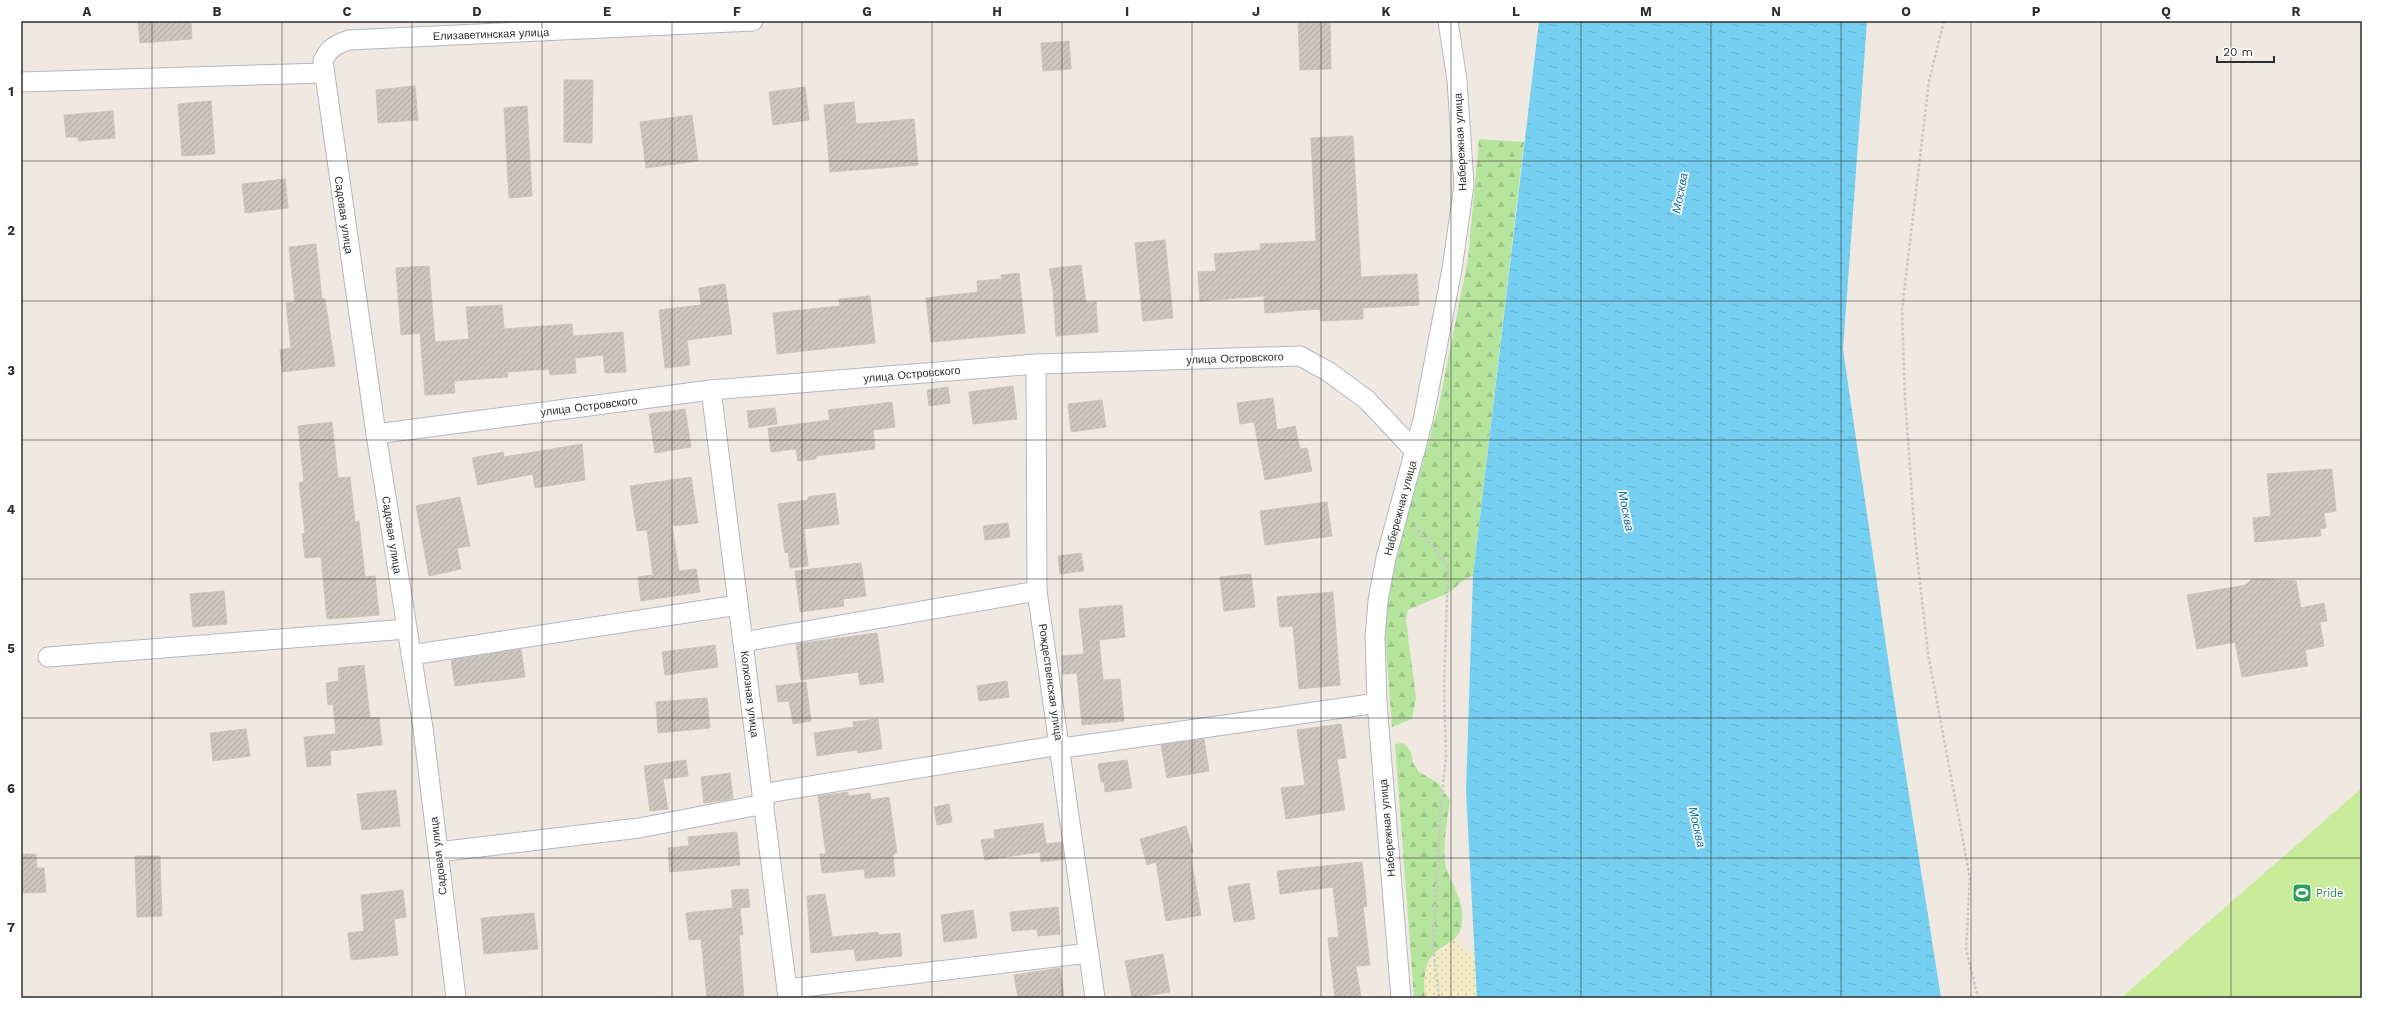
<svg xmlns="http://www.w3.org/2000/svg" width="2383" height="1019" viewBox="0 0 2383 1019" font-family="'Work Sans',sans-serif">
<defs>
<pattern id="forest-firs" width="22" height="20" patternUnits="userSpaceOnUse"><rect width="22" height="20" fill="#b6e59e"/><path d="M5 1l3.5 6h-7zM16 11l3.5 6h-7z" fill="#9dc588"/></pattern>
<pattern id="sand-dots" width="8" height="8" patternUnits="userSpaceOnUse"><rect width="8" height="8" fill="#f3ecc5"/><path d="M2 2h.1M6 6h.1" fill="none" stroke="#d1cbaa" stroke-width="1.8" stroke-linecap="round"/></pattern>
<pattern id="water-ripples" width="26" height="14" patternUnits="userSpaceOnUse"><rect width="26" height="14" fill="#75cff0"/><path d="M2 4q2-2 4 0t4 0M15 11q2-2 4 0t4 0" fill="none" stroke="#66b2ce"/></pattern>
<pattern id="building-hatch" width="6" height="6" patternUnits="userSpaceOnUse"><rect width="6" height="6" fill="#cbc7bf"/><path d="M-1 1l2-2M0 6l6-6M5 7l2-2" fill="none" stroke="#afaba4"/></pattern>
</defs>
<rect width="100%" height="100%" fill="#efe9e1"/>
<g fill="url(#forest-firs)">
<polygon points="1479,139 1524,142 1473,576 1466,578 1450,592 1408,610 1406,620 1416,698 1412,719 1392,727 1384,624 1395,560 1439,405 1468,259"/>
<path d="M1404,743L1411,752L1413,763L1419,772L1438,783L1450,801C1447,817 1442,852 1446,867C1453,888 1467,905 1461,928C1457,943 1440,945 1431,957C1423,968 1424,985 1425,998H1414L1395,744Z"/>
</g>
<path fill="url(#sand-dots)" d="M1456,938L1467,953L1474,952L1477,998H1425C1423,961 1428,959 1456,938Z"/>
<polygon fill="#c9ec9a" points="2362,788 2362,998 2121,998"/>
<polygon fill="url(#water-ripples)" points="1539,21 1867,21 1843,349 1893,693 1941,998 1477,998 1466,791 1473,576"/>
<g fill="url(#building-hatch)" stroke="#cbc5ba">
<polygon points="138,21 191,21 192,39 140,43"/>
<polygon points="1298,21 1330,21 1331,69 1300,70"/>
<polygon points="1069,41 1071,69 1043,71 1041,43"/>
<polygon points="564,80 593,80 592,143 564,142"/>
<polygon points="415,86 418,120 378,123 376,90"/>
<polygon points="805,87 809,120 773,125 769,92"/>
<polygon points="211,101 215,154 182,156 178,104"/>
<polygon points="854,102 856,124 914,119 918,165 830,172 824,105"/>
<polygon points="527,106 532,196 509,198 504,108"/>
<polygon points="113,111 115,138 78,141 78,137 66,137 64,115"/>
<polygon points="692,115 698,161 646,168 640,122"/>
<polygon points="1353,136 1361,277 1417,274 1419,305 1363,308 1363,319 1321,321 1320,309 1265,313 1264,296 1200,301 1198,272 1216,271 1214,254 1261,250 1260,244 1316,241 1311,138"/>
<polygon points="285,179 288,208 245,213 242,184"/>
<polygon points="1165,240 1173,318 1143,321 1135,243"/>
<polygon points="316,244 322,299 325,299 335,366 282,372 280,350 291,348 286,303 295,302 289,247"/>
<polygon points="1081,265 1086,303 1096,302 1098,332 1056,336 1053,289 1049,269"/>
<polygon points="429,266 435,342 469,339 466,307 502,305 504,329 572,324 573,336 623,332 626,372 605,373 603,355 575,358 576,373 550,375 549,369 507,372 508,377 454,381 455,393 425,395 420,333 401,335 396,268"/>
<polygon points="1019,273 1025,333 931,342 926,298 978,292 977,281 1002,279 1001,275"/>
<polygon points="725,284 732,334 687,340 690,365 665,368 659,310 701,305 699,288"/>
<polygon points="870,296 875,343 777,354 773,313 840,306 839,299"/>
<polygon points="1013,386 1017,419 973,424 969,392"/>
<polygon points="948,387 950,403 929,406 927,390"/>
<polygon points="1273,398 1277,430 1295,426 1300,449 1307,448 1312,471 1265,480 1254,422 1240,424 1237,403"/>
<polygon points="1102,400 1106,427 1071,432 1068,404"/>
<polygon points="892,402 895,427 873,430 875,449 816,456 816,459 798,461 796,449 771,452 768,428 830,420 828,410"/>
<polygon points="775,408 777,424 749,428 747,411"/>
<polygon points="685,409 691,447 655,453 649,414"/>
<polygon points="332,422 338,478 350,477 355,522 359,521 365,577 375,576 379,615 327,619 321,557 305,558 302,534 305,533 299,483 304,482 298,426"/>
<polygon points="582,444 585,480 535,488 533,474 478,485 472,458 503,452 504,457"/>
<polygon points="2332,469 2336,511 2324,513 2326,528 2320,529 2321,536 2255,542 2253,518 2271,516 2267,474"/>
<polygon points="691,477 698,523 672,526 679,571 696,569 700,592 641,601 638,577 653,575 647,530 637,531 630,486"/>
<polygon points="835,493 839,524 804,529 808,566 790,568 788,552 785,553 778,504 808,500 808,497"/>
<polygon points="460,497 470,546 457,548 461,569 429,576 416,506"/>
<polygon points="1327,502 1332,536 1265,545 1260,511"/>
<polygon points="1008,523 1010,537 985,540 983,526"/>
<polygon points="1081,553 1084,571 1060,574 1058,556"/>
<polygon points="861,563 866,596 843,599 844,606 800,612 795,571"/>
<polygon points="1251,574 1255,607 1224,611 1220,577"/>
<polygon points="2252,579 2296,581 2301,608 2324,603 2327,621 2320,622 2324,646 2305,650 2308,666 2242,677 2235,642 2197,649 2187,595 2246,585"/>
<polygon points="224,591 227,624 193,627 190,594"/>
<polygon points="1333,592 1340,685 1299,689 1293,626 1280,627 1277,597"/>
<polygon points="1122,605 1125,637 1099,640 1103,680 1120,679 1124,721 1082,725 1077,673 1063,674 1062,656 1084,654 1079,609"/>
<polygon points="877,633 884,682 860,685 858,672 801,680 796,644"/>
<polygon points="715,645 718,667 665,675 662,652"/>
<polygon points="521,649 525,677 455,686 451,660"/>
<polygon points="364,665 370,718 379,717 382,745 330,751 331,765 307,767 304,737 336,734 333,704 328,705 326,683 339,681 338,668"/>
<polygon points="1007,681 1009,697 979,701 977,686"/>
<polygon points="806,682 811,721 793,724 789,701 778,702 776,686"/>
<polygon points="707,698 710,728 658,733 656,702"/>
<polygon points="878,719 882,749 858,753 857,750 817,756 814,733 854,727 853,722"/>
<polygon points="1341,724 1346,758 1337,759 1345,810 1286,819 1281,788 1305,785 1297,730"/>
<polygon points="246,729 250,756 213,761 210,733"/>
<polygon points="1204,739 1209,771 1167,778 1161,745"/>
<polygon points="686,760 688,776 663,779 668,809 650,811 644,766"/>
<polygon points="1127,760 1132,788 1105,792 1104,782 1101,782 1098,764"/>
<polygon points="730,773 733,799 704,803 701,777"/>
<polygon points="396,790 400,826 362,830 357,794"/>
<polygon points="848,792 848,796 870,793 871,800 889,797 897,853 893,854 895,876 865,878 864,869 822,873 820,854 826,854 818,796"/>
<polygon points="949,804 952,822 937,825 934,807"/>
<polygon points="1043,823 1046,844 1062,842 1064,859 1041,862 1040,852 985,860 981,840 995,838 994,830"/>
<polygon points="1186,826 1193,852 1190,853 1201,915 1166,921 1156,862 1147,865 1140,839"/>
<polygon points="737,832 740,865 670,872 668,848 689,846 688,837"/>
<polygon points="21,854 36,854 37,868 44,868 46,892 21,893"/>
<polygon points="135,856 160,856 162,916 137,917"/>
<polygon points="1362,862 1367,906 1363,907 1370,965 1356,966 1361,998 1335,998 1328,938 1339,937 1333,887 1280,894 1277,871"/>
<polygon points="1249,883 1255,919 1234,922 1228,887"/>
<polygon points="748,889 750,907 740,908 743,935 739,935 744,998 707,998 701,939 689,940 686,913 733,908 731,890"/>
<polygon points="403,890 406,917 394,919 398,955 351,960 348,933 364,931 361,895"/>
<polygon points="825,894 832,937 878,932 879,935 900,933 902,956 856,961 854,949 811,953 807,896"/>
<polygon points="1058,907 1060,934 1038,936 1037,929 1012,931 1010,912"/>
<polygon points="973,910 977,938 944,942 941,915"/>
<polygon points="534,913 538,949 484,954 481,918"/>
<polygon points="1163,954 1170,992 1132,998 1125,961"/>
<polygon points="1060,968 1064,996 1018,998 1014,975"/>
</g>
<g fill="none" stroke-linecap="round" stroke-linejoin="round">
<g stroke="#b4b7c1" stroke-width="21">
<g id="minor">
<polyline points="21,82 324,73"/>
<polyline points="1036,364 1037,591 1095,998"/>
<polyline points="711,390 788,998"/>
<polyline points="376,434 711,390 1036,364 1300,356 1329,372 1367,400 1415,451"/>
<polyline points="743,642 1037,591"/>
<polyline points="411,655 738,605"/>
<polyline points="48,657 407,629"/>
<polyline points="762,794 1060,745 1070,747 1377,703"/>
<polyline points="438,852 639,828 764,804"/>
<polyline points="787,989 1089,953"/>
<path d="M456,998L423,728L376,434L323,61C328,49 336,44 349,40L753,21"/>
<polyline points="1401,998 1377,703 1375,637 1378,601 1386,558 1423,420 1452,269 1464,185 1457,80 1448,21"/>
</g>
</g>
<g stroke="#c9c9c9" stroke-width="2.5" stroke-dasharray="3 2" stroke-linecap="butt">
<polyline points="1944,21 1929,81 1902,310 1905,398 1915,538 1928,654 1970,878 1966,949 1978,998"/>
<polyline points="1414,527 1431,544 1448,568 1444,687 1446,756 1441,803 1433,945 1439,998"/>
</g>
<use href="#minor" stroke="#fff" stroke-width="19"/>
</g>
<path fill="none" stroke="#2e2e2e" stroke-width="1" stroke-opacity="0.55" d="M152,21V998M282,21V998M412,21V998M542,21V998M672,21V998M802,21V998M932,21V998M1062,21V998M1192,21V998M1321,21V998M1451,21V998M1581,21V998M1711,21V998M1841,21V998M1971,21V998M2101,21V998M2231,21V998M21,161H2362M21,301H2362M21,440H2362M21,579H2362M21,718H2362M21,858H2362"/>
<defs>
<g id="stadium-square" transform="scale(1)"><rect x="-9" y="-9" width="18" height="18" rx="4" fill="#2e9e5b" stroke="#fff"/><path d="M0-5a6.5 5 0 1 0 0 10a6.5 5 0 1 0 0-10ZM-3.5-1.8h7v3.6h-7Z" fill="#fff"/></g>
</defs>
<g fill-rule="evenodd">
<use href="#stadium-square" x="2302" y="893"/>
</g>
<g text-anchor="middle" stroke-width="3.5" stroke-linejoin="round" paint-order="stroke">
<g font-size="11" fill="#2e2e2e" stroke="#fff">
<text transform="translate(491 34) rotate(-2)" y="4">Елизаветинская улица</text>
<text transform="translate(1460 142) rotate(-93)" y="4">Набережная улица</text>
<text transform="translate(344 215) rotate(82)" y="4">Садовая улица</text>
<text transform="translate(1235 358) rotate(-2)" y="4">улица Островского</text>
<text transform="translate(912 374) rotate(-5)" y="4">улица Островского</text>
<text transform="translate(589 406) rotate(-7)" y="4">улица Островского</text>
<text transform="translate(1400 508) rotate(-75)" y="4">Набережная улица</text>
<text transform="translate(392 535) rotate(81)" y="4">Садовая улица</text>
<text transform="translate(1051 682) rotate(82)" y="4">Рождественская улица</text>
<text transform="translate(750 694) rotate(83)" y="4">Колхозная улица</text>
<text transform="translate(1387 828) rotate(-95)" y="4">Набережная улица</text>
<text transform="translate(438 856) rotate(-97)" y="4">Садовая улица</text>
</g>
<g font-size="11" fill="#27864d" stroke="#fff" text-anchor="start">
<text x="2316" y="897">Pride</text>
</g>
<g font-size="12" font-style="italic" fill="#0d6fa3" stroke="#fff">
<text transform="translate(1680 193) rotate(-79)" y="4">Москва</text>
<text transform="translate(1626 511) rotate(79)" y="4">Москва</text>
<text transform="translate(1697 827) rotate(77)" y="4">Москва</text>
</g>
</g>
<rect width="2383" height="1019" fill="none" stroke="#ffffff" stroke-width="44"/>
<path d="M2217 56v6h57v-6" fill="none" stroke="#2e2e2e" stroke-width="2"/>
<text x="2223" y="56" font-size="12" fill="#2e2e2e" stroke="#ffffff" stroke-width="3" paint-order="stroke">20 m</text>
<rect x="22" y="22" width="2339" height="975" fill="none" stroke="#2e2e2e" stroke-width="1.5"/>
<g font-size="13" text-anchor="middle" font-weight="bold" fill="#2e2e2e">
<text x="87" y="16">A</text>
<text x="217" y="16">B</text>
<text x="347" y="16">C</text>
<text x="477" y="16">D</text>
<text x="607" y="16">E</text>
<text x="737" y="16">F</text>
<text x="867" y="16">G</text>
<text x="997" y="16">H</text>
<text x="1127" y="16">I</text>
<text x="1256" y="16">J</text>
<text x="1386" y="16">K</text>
<text x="1516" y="16">L</text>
<text x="1646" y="16">M</text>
<text x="1776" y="16">N</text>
<text x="1906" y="16">O</text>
<text x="2036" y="16">P</text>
<text x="2166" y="16">Q</text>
<text x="2296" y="16">R</text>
<text x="11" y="96">1</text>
<text x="11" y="235">2</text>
<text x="11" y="375">3</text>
<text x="11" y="514">4</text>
<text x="11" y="653">5</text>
<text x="11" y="793">6</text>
<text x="11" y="932">7</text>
</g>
</svg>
